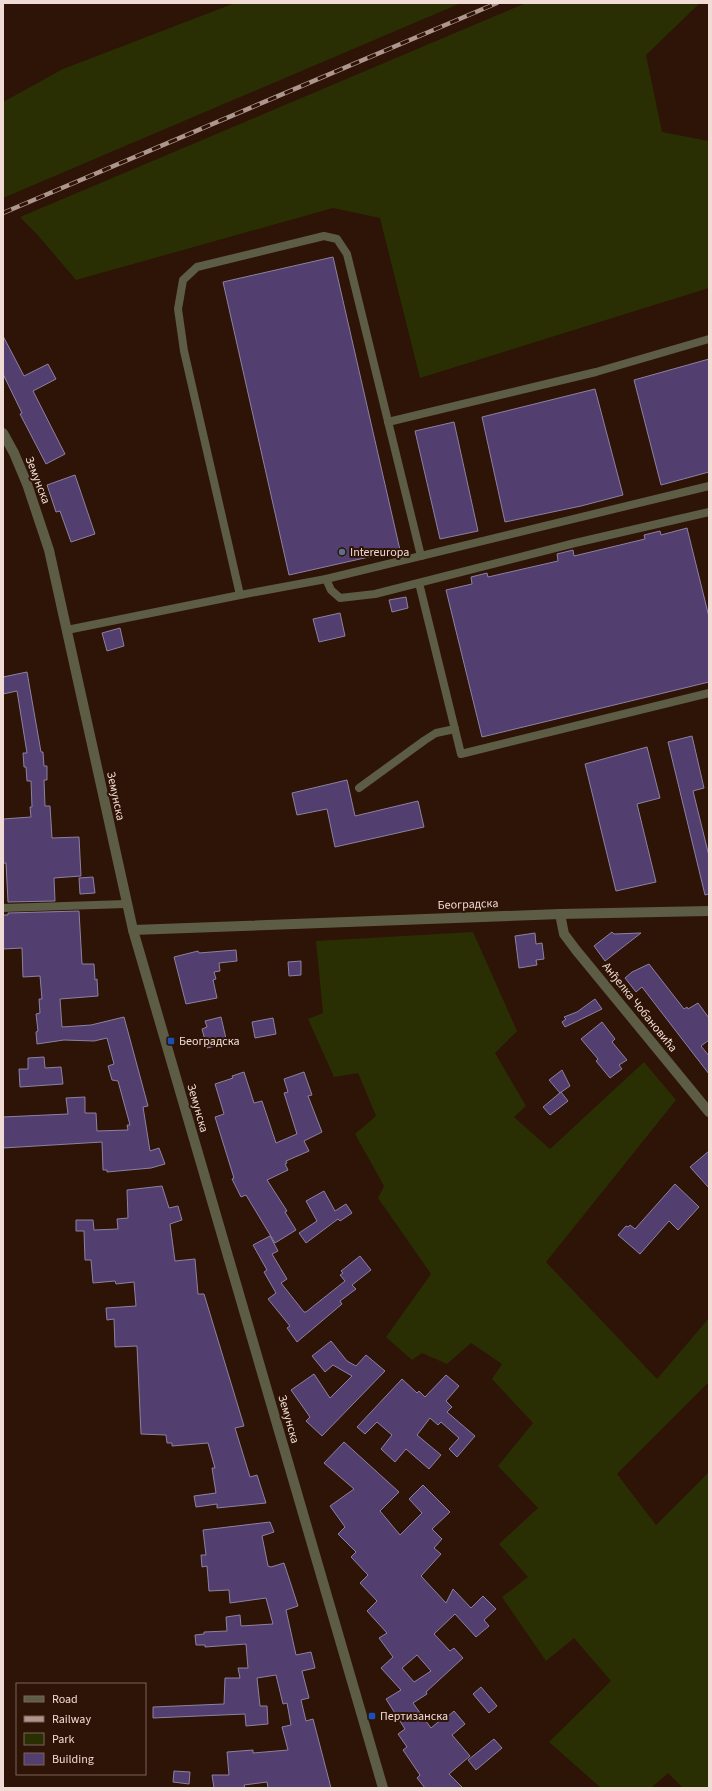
<svg xmlns="http://www.w3.org/2000/svg" width="712" height="1791" viewBox="0 0 712 1791" font-family="'Source Sans 3',sans-serif">
<rect width="100%" height="100%" fill="#2e1307"/>
<g fill="#292f03">
<polygon points="235,3 461,3 3,198 3,102 63,69"/>
<polygon points="526,3 700,3 646,55 662,132 709,141 709,288 420,378 380,218 333,208 76,280 35,232 20,217"/>
<polygon points="473,932 517,1031 495,1053 526,1106 514,1117 550,1149 644,1062 676,1100 546,1262 657,1379 709,1318 709,1382 617,1474 656,1525 709,1472 709,1788 683,1788 668,1773 651,1788 601,1788 549,1742 611,1681 574,1638 546,1661 502,1597 528,1577 499,1544 538,1508 498,1466 533,1423 492,1379 502,1364 471,1343 447,1364 422,1353 412,1360 386,1337 431,1274 378,1198 384,1186 355,1134 376,1116 358,1073 334,1077 308,1019 323,1013 316,941"/>
</g>
<g fill="#523f6f" stroke="#8d81a1" fill-rule="evenodd">
<polygon points="333,257 400,550 289,575 223,282"/>
<polygon points="3,336 24,376 48,364 56,379 33,391 65,454 46,464 20,414 22,413 3,374"/>
<polygon points="709,359 709,472 661,485 634,380"/>
<polygon points="595,389 623,495 581,506 505,522 482,417"/>
<polygon points="454,422 478,531 440,539 415,431"/>
<polygon points="75,475 95,534 71,542 60,511 56,512 47,485"/>
<polygon points="687,528 709,617 709,682 482,737 446,590 472,584 471,577 487,573 488,577 558,561 557,554 573,550 574,556 645,539 644,535 660,531 661,535"/>
<polygon points="406,597 408,608 392,612 389,600"/>
<polygon points="340,613 345,636 319,642 313,619"/>
<polygon points="120,628 124,646 107,651 102,633"/>
<polygon points="27,672 41,752 43,752 44,766 47,766 47,780 44,780 45,806 50,806 52,838 79,837 81,876 54,878 55,901 8,902 6,863 3,863 3,819 31,817 30,807 32,807 31,781 27,781 26,767 24,767 23,753 27,753 17,691 3,694 3,677"/>
<polygon points="692,736 704,788 693,791 709,856 709,894 705,895 668,742"/>
<polygon points="647,747 660,798 637,804 656,882 616,891 585,764"/>
<polygon points="347,780 355,816 418,801 424,827 335,847 327,809 297,815 292,793"/>
<polygon points="93,877 95,893 80,894 79,878"/>
<polygon points="79,911 82,964 94,964 95,980 97,979 98,996 60,999 62,1027 91,1025 124,1017 148,1106 143,1107 150,1151 159,1148 165,1164 151,1168 107,1172 107,1170 103,1170 102,1142 3,1148 3,1117 68,1114 66,1098 85,1097 85,1113 96,1113 97,1131 128,1130 127,1125 130,1125 118,1081 112,1080 108,1066 114,1064 107,1038 94,1041 64,1040 37,1044 36,1032 38,1031 36,1014 40,1013 39,999 42,999 40,976 23,977 22,948 3,949 3,915 8,915 8,913"/>
<polygon points="612,932 614,934 641,933 605,961 594,946"/>
<polygon points="535,933 536,944 542,943 544,959 536,960 537,965 519,968 515,936"/>
<polygon points="236,950 237,961 219,963 220,971 214,972 216,979 213,980 217,998 186,1004 174,957 198,951 199,953"/>
<polygon points="301,961 301,975 289,976 288,962"/>
<polygon points="649,964 684,1009 687,1007 688,1009 698,1003 709,1018 709,1040 701,1046 709,1056 709,1074 642,987 636,992 625,978 632,972"/>
<polygon points="595,999 602,1009 565,1027 562,1022 566,1019 564,1017 577,1012"/>
<polygon points="221,1017 227,1043 207,1048 202,1029 207,1027 205,1021"/>
<polygon points="273,1018 276,1034 255,1038 252,1022"/>
<polygon points="602,1022 615,1039 612,1042 627,1060 619,1065 622,1069 610,1078 596,1061 598,1059 581,1039"/>
<polygon points="44,1057 45,1068 61,1067 63,1084 20,1087 19,1069 28,1069 28,1058"/>
<polygon points="562,1070 570,1086 560,1093 549,1080"/>
<polygon points="244,1072 254,1103 262,1101 276,1143 297,1134 284,1093 288,1092 284,1079 304,1072 312,1095 308,1096 322,1132 304,1141 309,1151 286,1161 287,1163 285,1164 288,1170 267,1180 287,1211 285,1212 296,1230 275,1243 246,1195 241,1197 232,1179 234,1178 215,1117 224,1114 215,1084 233,1078 232,1076"/>
<polygon points="561,1092 568,1101 550,1115 543,1107"/>
<polygon points="709,1151 709,1188 690,1167"/>
<polygon points="675,1184 699,1207 678,1230 669,1221 640,1254 618,1235 626,1226 628,1227 630,1225 635,1229"/>
<polygon points="162,1186 169,1208 178,1206 182,1220 170,1224 175,1261 195,1259 198,1294 204,1294 244,1426 235,1428 250,1477 257,1475 266,1503 217,1508 217,1504 196,1507 194,1496 216,1493 212,1468 215,1468 208,1443 172,1446 172,1443 167,1443 166,1435 141,1434 137,1346 115,1347 114,1319 107,1320 106,1308 136,1306 134,1282 116,1284 115,1281 93,1283 91,1260 85,1260 84,1231 76,1231 76,1220 93,1220 94,1230 118,1229 117,1219 128,1218 127,1190"/>
<polygon points="324,1191 335,1211 346,1204 352,1213 340,1221 338,1219 306,1243 299,1233 317,1221 306,1201"/>
<polygon points="270,1236 278,1251 272,1254 287,1279 281,1283 304,1312 306,1312 345,1281 340,1275 343,1273 341,1271 360,1256 371,1270 352,1285 356,1289 340,1301 342,1304 297,1342 287,1328 290,1326 268,1299 276,1293 264,1272 267,1270 253,1245"/>
<polygon points="331,1341 347,1361 356,1366 366,1355 385,1371 322,1436 306,1421 310,1417 291,1390 314,1374 330,1398 352,1376 333,1365 325,1372 312,1356"/>
<polygon points="446,1375 459,1386 446,1401 452,1407 447,1412 475,1436 457,1457 449,1449 459,1438 441,1422 438,1425 430,1418 417,1435 441,1455 429,1469 406,1449 395,1462 381,1449 392,1435 377,1422 365,1434 357,1427 402,1379 417,1393 419,1391 425,1397"/>
<path d="M344,1442L399,1492L380,1511L400,1535L422,1513L409,1499L423,1485L450,1512L432,1529L442,1539L434,1548L441,1554L421,1576L446,1603L453,1589L471,1608L483,1596L496,1609L484,1620L489,1626L476,1637L455,1614L434,1634L450,1651L454,1648L463,1658L426,1692L427,1694L413,1703L431,1728L444,1717L446,1718L454,1711L465,1724L452,1735L470,1756L449,1774L463,1788H425L417,1778L420,1775L403,1750L407,1747L398,1734L405,1729L386,1699L401,1690L381,1668L393,1657L379,1638L387,1633L367,1611L377,1601L360,1583L368,1575L351,1557L356,1552L338,1534L345,1527L330,1506L354,1489L324,1463ZM417,1655L431,1671L414,1682L402,1668Z"/>
<polygon points="270,1522 274,1532 262,1536 268,1566 271,1567 284,1563 298,1606 286,1610 296,1655 311,1652 315,1668 302,1671 309,1698 301,1700 306,1721 313,1719 331,1788 268,1788 267,1782 244,1785 245,1788 214,1788 212,1775 229,1775 227,1752 253,1750 253,1753 288,1750 282,1727 291,1725 287,1703 283,1704 276,1675 257,1678 260,1706 267,1706 268,1724 246,1726 245,1714 153,1718 153,1707 224,1704 225,1678 240,1678 238,1668 248,1668 246,1644 205,1647 205,1645 196,1645 195,1635 204,1634 204,1632 227,1631 226,1617 240,1615 241,1626 273,1624 266,1598 230,1603 229,1590 209,1591 207,1566 202,1567 201,1555 206,1555 203,1530"/>
<polygon points="481,1687 497,1706 489,1713 473,1694"/>
<polygon points="494,1739 502,1748 476,1770 468,1760"/>
<polygon points="174,1771 190,1772 189,1784 173,1782"/>
</g>
<g fill="none" stroke-linecap="round" stroke-linejoin="round">
<g stroke="#5d5c44" stroke-width="8">
<polyline points="388,422 596,372 709,339"/>
<polyline points="326,579 331,590 340,598 375,594 575,543 709,512"/>
<polyline points="419,583 461,754 709,693"/>
<polyline points="240,595 184,351 178,309 183,280 197,267 324,236 337,239 347,254 421,556"/>
<polyline points="67,630 240,595 326,579 709,486"/>
<polyline points="359,788 425,740 436,733 455,729"/>
<polyline points="3,908 126,904"/>
</g>
<g stroke="#5d5c44" stroke-width="10">
<polyline points="3,433 14,453 27,484 49,550 133,930 383,1788"/>
<polyline points="560,914 564,934 576,950 709,1112"/>
<polyline points="133,930 560,914 709,911"/>
</g>
<g stroke="#ad968d" stroke-width="4.5">
<polyline id="rail" points="3,213 497,3"/>
</g>
<use href="#rail" stroke="#2e1307" stroke-width="3" stroke-dasharray="9" stroke-linecap="butt"/>
</g>
<circle fill="#5c6f8a" stroke="#2e1307" stroke-width="1.5" cx="342" cy="552" r="4"/>
<g fill="#1a4fb4" stroke="#2e1307" stroke-width="1.5">
<rect x="167" y="1037" width="8" height="8" rx="2"/>
<rect x="368" y="1712" width="8" height="8" rx="2"/>
</g>
<g text-anchor="middle" stroke-width="4" stroke-linejoin="round" paint-order="stroke">
<g font-size="12" fill="#f0dcd4" stroke="#2e1307">
<text transform="translate(38 480) rotate(69)" y="4">Земунска</text>
<text transform="translate(116 796) rotate(78)" y="4">Земунска</text>
<text transform="translate(468 904) rotate(-2)" y="4">Београдска</text>
<text transform="translate(640 1007) rotate(51)" y="4">Анђелка Чобановића</text>
<text transform="translate(198 1108) rotate(74)" y="4">Земунска</text>
<text transform="translate(289 1419) rotate(74)" y="4">Земунска</text>
</g>
<g font-size="12" fill="#f0dcd4" stroke="#2e1307" text-anchor="start">
<text x="350" y="556">Intereuropa</text>
<text x="179" y="1045">Београдска</text>
<text x="380" y="1720">Пертизанска</text>
</g>
</g>
<rect width="712" height="1791" fill="none" stroke="#f0dcd4" stroke-width="8"/>
<rect x="16" y="1683" width="130" height="92" fill="#2e1307" stroke="#7c6359"/>
<rect x="24" y="1696" width="20" height="6" fill="#5d5c44" stroke="#7c6359"/>
<text x="52" y="1703" font-size="12" fill="#f0dcd4">Road</text>
<rect x="24" y="1716" width="20" height="6" fill="#ad968d" stroke="#7c6359"/>
<text x="52" y="1723" font-size="12" fill="#f0dcd4">Railway</text>
<rect x="24" y="1733" width="20" height="12" fill="#292f03" stroke="#7c6359"/>
<text x="52" y="1743" font-size="12" fill="#f0dcd4">Park</text>
<rect x="24" y="1753" width="20" height="12" fill="#523f6f" stroke="#7c6359"/>
<text x="52" y="1763" font-size="12" fill="#f0dcd4">Building</text>
</svg>
